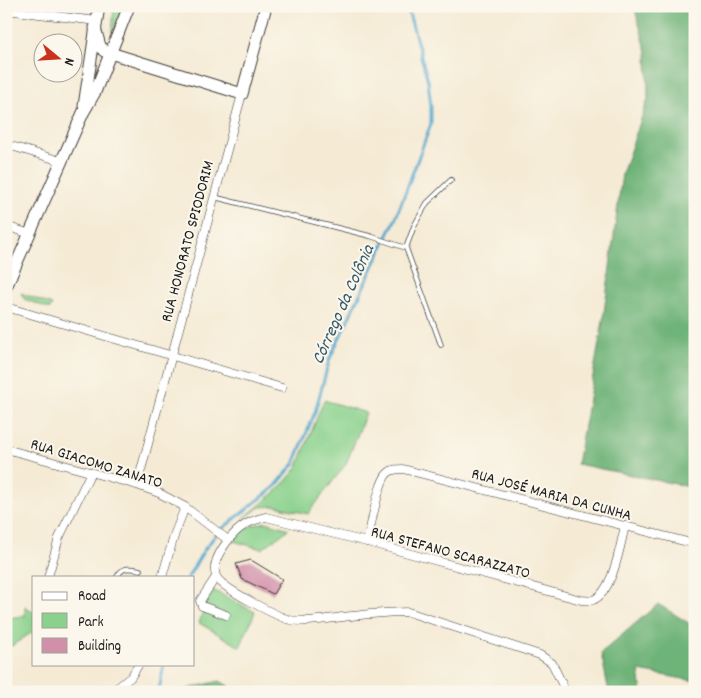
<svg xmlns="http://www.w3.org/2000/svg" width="701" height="698" viewBox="0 0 701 698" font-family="Dekko,sans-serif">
<rect width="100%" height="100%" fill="#fbf7ec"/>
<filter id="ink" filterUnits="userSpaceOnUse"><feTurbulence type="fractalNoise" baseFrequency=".02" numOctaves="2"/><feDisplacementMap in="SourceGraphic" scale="10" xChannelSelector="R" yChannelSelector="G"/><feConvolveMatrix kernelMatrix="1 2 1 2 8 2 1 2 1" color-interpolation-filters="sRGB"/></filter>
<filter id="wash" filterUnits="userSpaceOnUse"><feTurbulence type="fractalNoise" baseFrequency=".0096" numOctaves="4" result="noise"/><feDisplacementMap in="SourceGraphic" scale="20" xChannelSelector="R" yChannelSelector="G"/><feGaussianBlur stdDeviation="1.12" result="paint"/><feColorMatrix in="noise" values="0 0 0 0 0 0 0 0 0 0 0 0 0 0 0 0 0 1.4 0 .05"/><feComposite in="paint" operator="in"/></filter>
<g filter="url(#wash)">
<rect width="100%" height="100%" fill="#f5ebd5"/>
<g fill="#89d18c" stroke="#527654">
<polygon points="114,6 124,6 112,33"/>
<polygon points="21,293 52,305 50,309 24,299"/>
<polygon points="324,400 366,413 346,464 308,514 276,506 260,507 243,519 279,489 297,468"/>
<path d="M266,522L289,529L262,549L233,541C242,529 251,525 266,522Z"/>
<polygon points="211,589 255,612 240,647 199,623"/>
<polygon points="25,606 34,613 34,631 10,647 6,647 6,618 25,616"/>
</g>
<g fill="#6eb378" stroke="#45684a">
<polygon points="634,6 695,6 695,488 577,464 603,321 622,174 648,99 647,53"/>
<polygon points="658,604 695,627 695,681 639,671 642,692 609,692 601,653"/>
<polygon points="220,681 238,692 173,692"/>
</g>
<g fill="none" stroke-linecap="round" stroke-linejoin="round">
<g stroke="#51a7cd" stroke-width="3">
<polyline points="188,577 204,550 218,532 275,487 294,464 315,412 330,358 395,220 431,124 431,106 428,81 407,6"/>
<polyline points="156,692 159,690 164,664"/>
</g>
</g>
<g id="blocks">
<polygon fill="#d190aa" points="251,560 282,579 273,594 242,579 236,564"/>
</g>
</g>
<g filter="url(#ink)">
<use href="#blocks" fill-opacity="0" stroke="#3d3b38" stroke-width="1"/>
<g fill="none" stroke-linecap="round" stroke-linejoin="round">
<g stroke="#3d3b38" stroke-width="5.5">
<g id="lane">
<polyline points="214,197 370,236 406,248 441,345"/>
<polyline points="406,248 414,226 427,203 451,180"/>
<path d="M117,577C122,566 130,568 140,570"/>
</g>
</g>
<g stroke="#3d3b38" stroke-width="9">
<g id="street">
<polyline points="6,10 97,21"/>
<polyline points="8,145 61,161"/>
<polyline points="6,226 30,234"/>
<polyline points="6,307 282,388"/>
<polyline points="6,449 137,485 159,493 185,507 228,540"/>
<polyline points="137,485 242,94"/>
<path d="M367,542C371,528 378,481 388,473C392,469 397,469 403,469L695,544"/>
<polyline points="48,577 59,538 91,472"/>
<polyline points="162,577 175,533 185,507"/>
<polyline points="216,577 200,601 202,606 226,615"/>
<polyline points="112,692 131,677 139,664"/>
<path d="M566,692L552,663L540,655L408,612C383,612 359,615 335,618C325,619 315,621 305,621C300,621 294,621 290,620C276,616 224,589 217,578C212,569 217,557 222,549C233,532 245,521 266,517L367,542L581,600C585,600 589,601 593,600C613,592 620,546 625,526"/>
</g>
</g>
<g stroke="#3d3b38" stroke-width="13">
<g id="secondary">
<polyline points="95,28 100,46 104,51 242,94 266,6"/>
<polyline points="84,106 99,6"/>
<polyline points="6,287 83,113 95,92 129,6"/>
</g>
</g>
<use href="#lane" stroke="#fff" stroke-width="4"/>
<use href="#street" stroke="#fff" stroke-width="8"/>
<use href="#secondary" stroke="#fff" stroke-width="11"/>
</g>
</g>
<g text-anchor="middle" stroke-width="4" stroke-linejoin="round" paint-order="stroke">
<g font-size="16" fill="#1c1c1c" stroke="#fbf7ec">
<text transform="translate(186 241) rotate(-75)" y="6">RUA HONORATO SPIODORIM</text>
<text transform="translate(97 462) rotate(17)" y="6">RUA GIACOMO ZANATO</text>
<text transform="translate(552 493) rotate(15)" y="6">RUA JOSÉ MARIA DA CUNHA</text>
<text transform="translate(451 551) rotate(15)" y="6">RUA STEFANO SCARAZZATO</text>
</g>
<g font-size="18" font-style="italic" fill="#345b6c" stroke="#fbf7ec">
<text transform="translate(342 304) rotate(-66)" y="6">Córrego da Colônia</text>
</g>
</g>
<rect width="701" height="698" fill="none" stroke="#fbf7ec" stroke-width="25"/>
<rect x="32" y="576" width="162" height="90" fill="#fbf7ec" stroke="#a29f99"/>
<rect x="42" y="592" width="25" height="8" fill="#ffffff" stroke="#a29f99"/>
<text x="78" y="600" font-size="15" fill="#1c1c1c">Road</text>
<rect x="42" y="613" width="25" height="15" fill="#89d18c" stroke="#a29f99"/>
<text x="78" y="626" font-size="15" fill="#1c1c1c">Park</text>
<rect x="42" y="638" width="25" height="15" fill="#d190aa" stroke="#a29f99"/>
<text x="78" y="650" font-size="15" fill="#1c1c1c">Building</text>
<g transform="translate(58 58) rotate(108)"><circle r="24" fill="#fbf7ec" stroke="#a29f99"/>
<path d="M0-4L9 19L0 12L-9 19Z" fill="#c8321e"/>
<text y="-8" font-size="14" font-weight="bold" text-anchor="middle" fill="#1c1c1c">N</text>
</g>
</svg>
